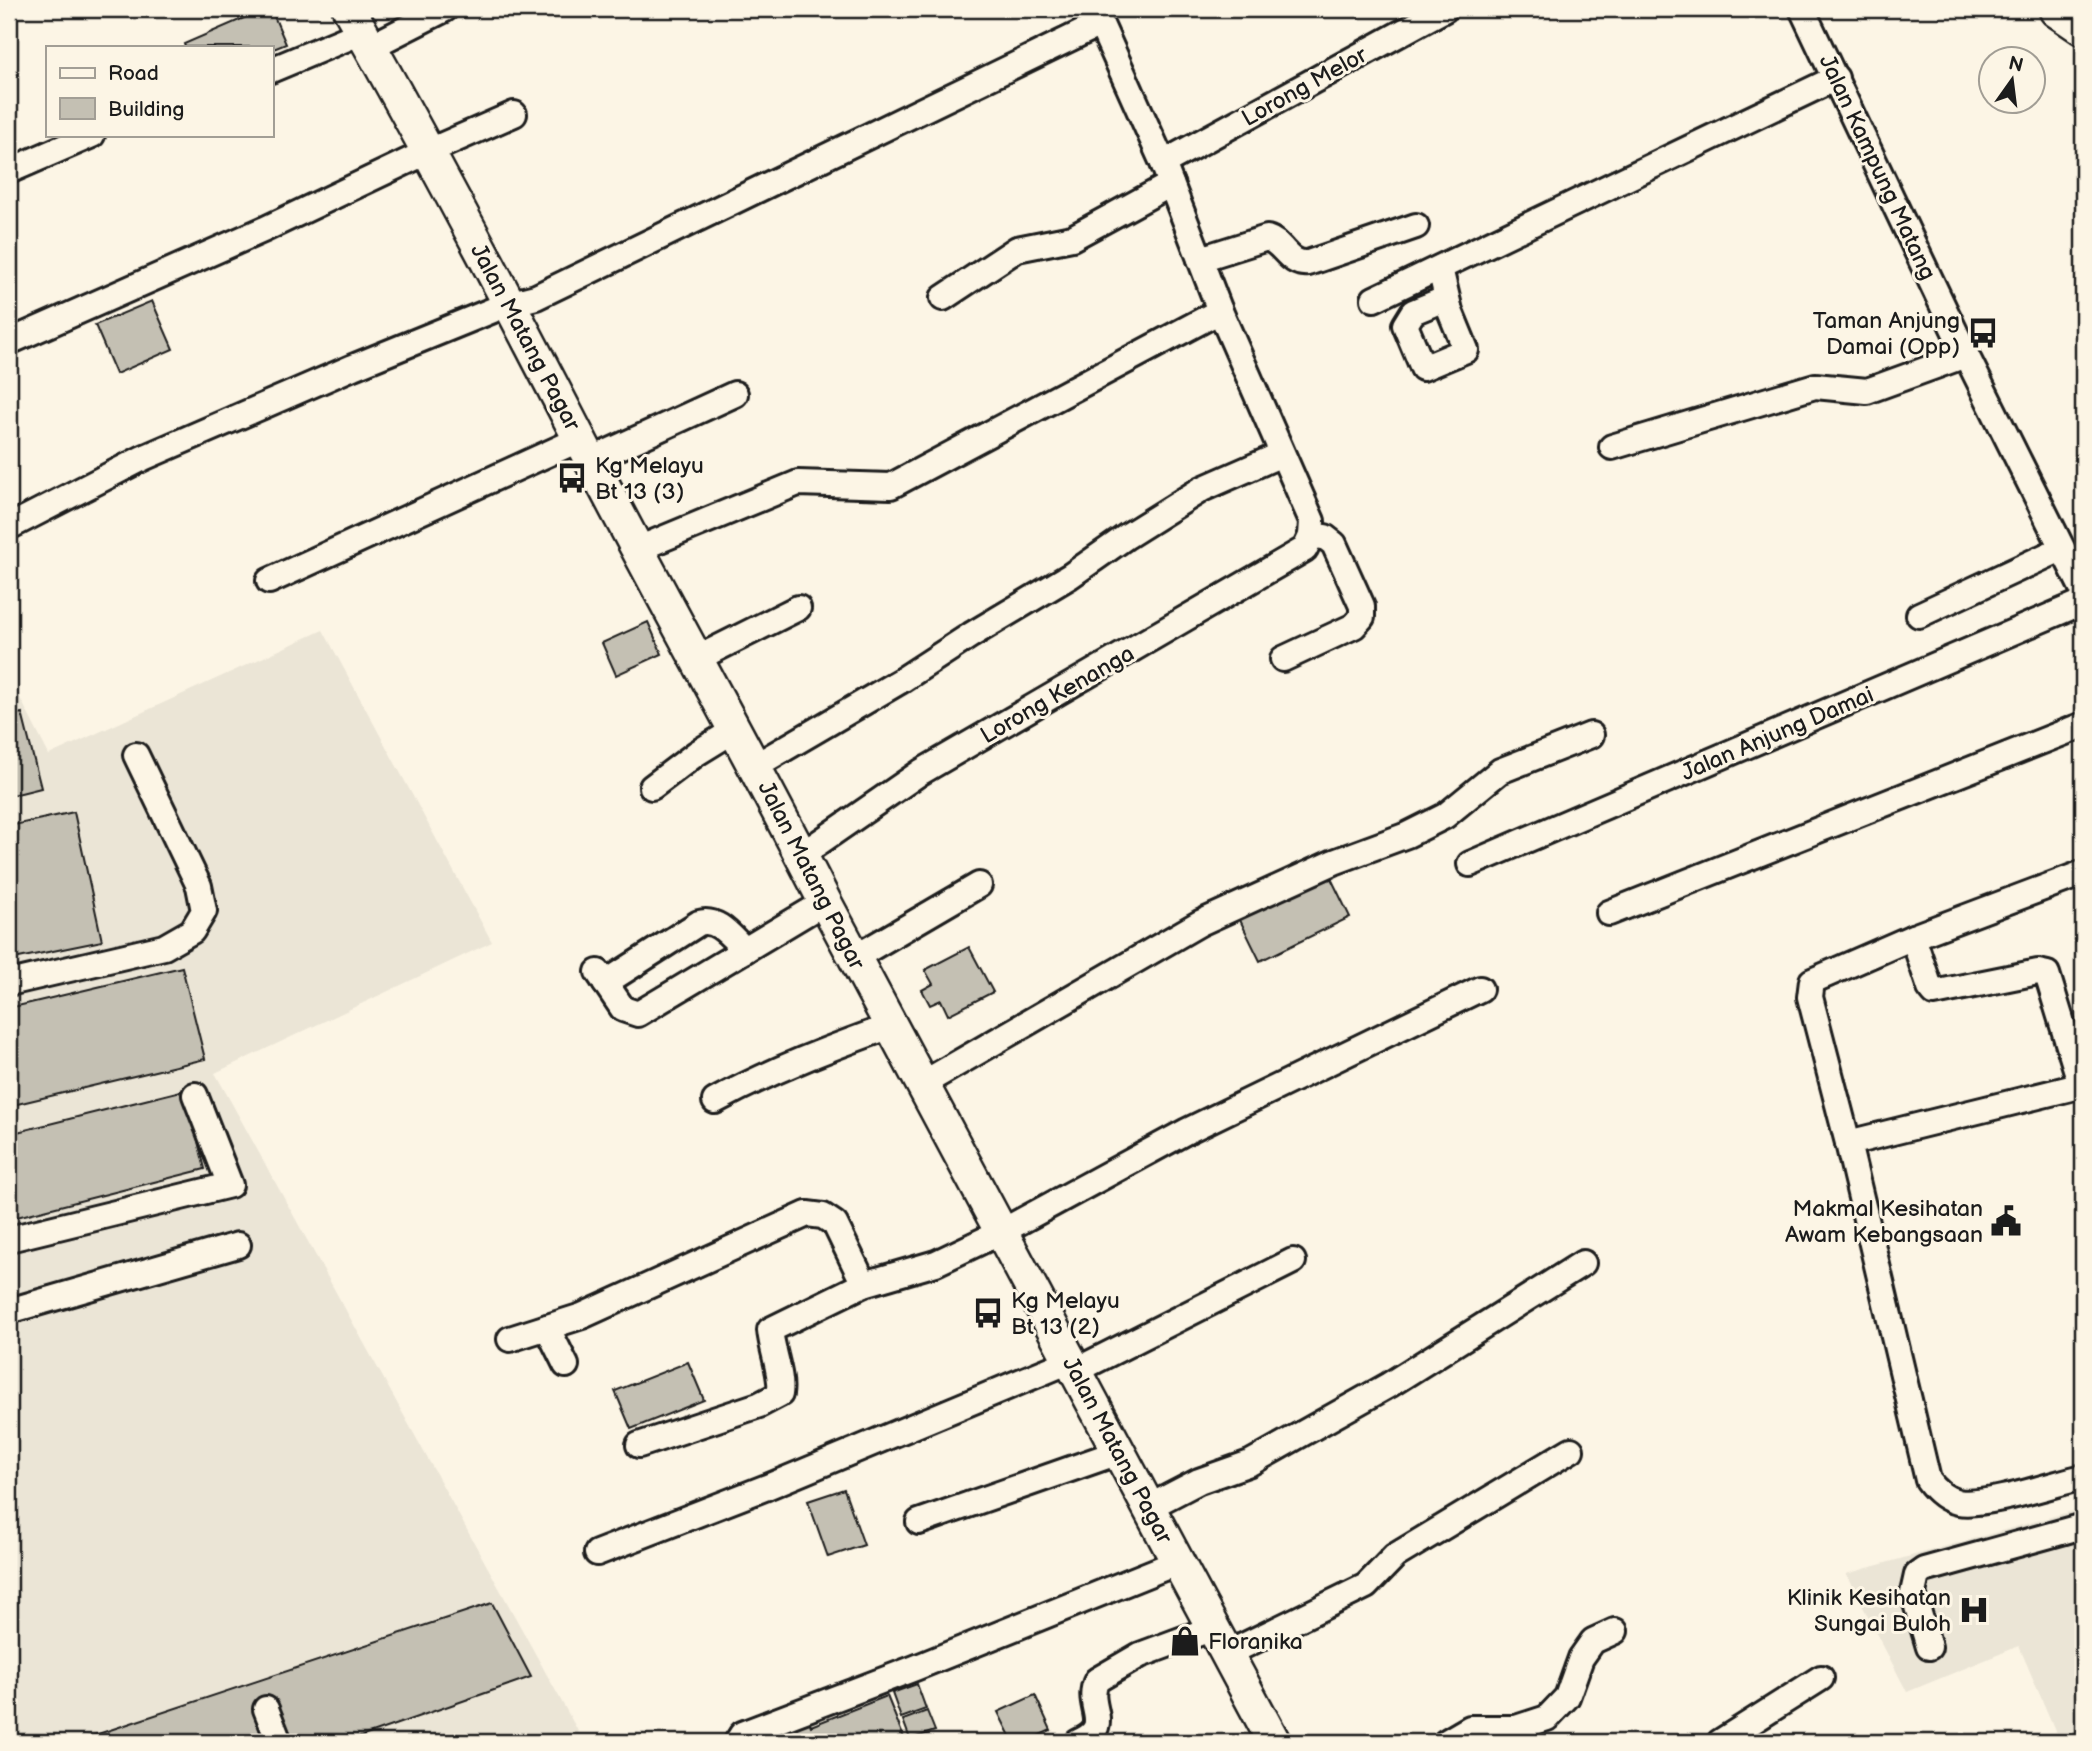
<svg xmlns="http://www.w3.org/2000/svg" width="2092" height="1751" viewBox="0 0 2092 1751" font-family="'Balsamiq Sans',sans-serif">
<rect width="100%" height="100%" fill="#fcf5e5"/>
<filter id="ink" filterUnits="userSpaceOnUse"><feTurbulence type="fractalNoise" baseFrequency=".0143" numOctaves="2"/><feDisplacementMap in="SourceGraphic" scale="14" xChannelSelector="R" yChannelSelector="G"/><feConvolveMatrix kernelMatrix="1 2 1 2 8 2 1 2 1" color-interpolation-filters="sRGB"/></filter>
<g filter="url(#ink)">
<g fill="#ebe5d6">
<polygon points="323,630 492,942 215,1073 584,1742 9,1742 9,676 49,755"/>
<polygon points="2083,1508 2083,1742 2060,1742 2019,1646 1907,1692 1846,1574"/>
</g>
<g fill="#c4c0b3" stroke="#1c1c1c" stroke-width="2">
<polygon points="265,9 271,9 286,44 271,50 271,47 185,47 184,44"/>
<polygon points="152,301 173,349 116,374 95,325"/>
<polygon points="648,622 662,654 616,675 602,643"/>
<polygon points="22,713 41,788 9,796 9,716"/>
<polygon points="74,812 102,941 9,960 9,826"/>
<polygon points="1327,870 1350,917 1260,961 1237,914"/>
<polygon points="969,947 993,992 948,1015 941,1000 930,1005 922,990 933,984 925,970"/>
<polygon points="182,967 205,1059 9,1106 9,1008"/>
<polygon points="185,1090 205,1169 9,1219 9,1134"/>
<polygon points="688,1362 704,1400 631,1429 615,1391"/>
<polygon points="844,1489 864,1545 828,1557 808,1501"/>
<polygon points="492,1603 531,1677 346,1742 74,1742"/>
<polygon points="917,1684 926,1709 901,1718 892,1693"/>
<polygon points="1035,1695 1051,1730 1025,1742 1013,1742 998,1712"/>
<polygon points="887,1696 904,1738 894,1742 776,1742 771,1728 806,1714 811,1726"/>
<polygon points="927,1711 935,1731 910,1739 903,1720"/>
</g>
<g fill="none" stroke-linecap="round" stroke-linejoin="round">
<g stroke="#1c1c1c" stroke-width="30">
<g id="minor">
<polyline points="1802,9 1966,355 2083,590"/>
<polyline points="370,47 445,9"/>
<polyline points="271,70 362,32"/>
<polyline points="1163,163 1445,9"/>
<polyline points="9,171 92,135"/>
<path d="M1200,259L1267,238C1284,243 1288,265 1308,263L1416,226"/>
<polyline points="1440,268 1450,311 1466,350 1423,368 1405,325 1413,312 1447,298"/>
<polyline points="943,298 1017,249 1072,238 1171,184"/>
<polyline points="1374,299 1836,78"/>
<polyline points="9,342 265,229 427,152 514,114"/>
<polyline points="1612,447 1815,386 1867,391 1966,355"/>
<polyline points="591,460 735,394"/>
<polyline points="9,527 143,458 353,367 508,304 536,297 1100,24"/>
<polyline points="638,549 798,483 891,486 1220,311"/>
<polyline points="269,581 580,439"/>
<polyline points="1919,615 2061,549"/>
<polyline points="698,658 798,608"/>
<polyline points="1283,659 1354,626 1362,617 1362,606 1334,544 1325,537 1311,536"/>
<polyline points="755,766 902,680 971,635 1070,576 1127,536 1202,489 1282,454"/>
<polyline points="652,787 697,753 736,729"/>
<polyline points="801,855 921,772 1305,549 1311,536 1312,521 1220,311 1163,163 1094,9"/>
<polyline points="1470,864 2083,602"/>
<path d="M2083,873L1913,937L1812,981L1810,997L1848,1143L1928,1480C1936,1491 1945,1499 1958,1502C1986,1507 2053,1484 2083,1477"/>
<polyline points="1609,913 2083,725"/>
<polyline points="1913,937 1930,988 1934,993 2038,972 2047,974 2081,1085"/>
<polyline points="854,958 979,885"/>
<polyline points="598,972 623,1009 638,1014 825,902"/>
<polyline points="9,983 164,947 192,931 204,911 199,886 136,755"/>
<path d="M605,983L699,923C718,917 732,938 745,950"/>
<polyline points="922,1084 1200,923 1334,862 1407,835 1445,816 1500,771 1591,735"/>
<path d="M715,1101C772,1070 830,1048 891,1026"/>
<polyline points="1848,1143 2083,1085"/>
<polyline points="9,1239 230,1185 195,1095"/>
<polyline points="9,1311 238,1245"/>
<polyline points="547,1327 566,1365"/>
<polyline points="510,1339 582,1316 807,1214 823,1216 835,1224 864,1284"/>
<polyline points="1075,1371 1293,1261"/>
<path d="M639,1445L759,1405L780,1394C783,1376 772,1351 770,1330L864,1284L936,1263L1001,1232L1187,1131L1480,989"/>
<polyline points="1149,1507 1199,1481 1250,1463 1389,1385 1583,1263"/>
<polyline points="919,1522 1119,1452"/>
<polyline points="597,1553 767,1487 1070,1361"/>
<polyline points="1929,1647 1913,1593 1917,1575 1924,1570 2083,1526"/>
<polyline points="1227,1654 1366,1586 1395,1556 1571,1450"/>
<polyline points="266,1709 279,1742"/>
<polyline points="737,1742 742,1734 915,1668 1178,1562"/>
<path d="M1078,1742C1116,1726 1083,1706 1097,1680L1140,1655L1213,1628"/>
<polyline points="1446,1742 1470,1728 1516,1728 1547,1718 1567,1697 1581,1658 1593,1641 1615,1631"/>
<polyline points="1720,1742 1821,1678"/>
</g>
</g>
<g stroke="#1c1c1c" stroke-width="37">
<path id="major" d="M349,9C434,159 515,313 594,467C670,613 751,756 825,902L1274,1742"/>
</g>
<g stroke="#1c1c1c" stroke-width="42">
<polyline id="highway" points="2058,9 2083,26"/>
</g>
<use href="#minor" stroke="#fcf5e5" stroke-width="24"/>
<use href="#major" stroke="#fcf5e5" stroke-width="32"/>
<use href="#highway" stroke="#fcf5e5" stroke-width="37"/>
</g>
</g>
<defs>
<g id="bus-bare" transform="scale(2.415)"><path d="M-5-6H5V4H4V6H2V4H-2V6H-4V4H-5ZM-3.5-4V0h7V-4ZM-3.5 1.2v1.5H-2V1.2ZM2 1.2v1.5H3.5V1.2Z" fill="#1c1c1c" stroke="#fcf5e5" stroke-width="2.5" paint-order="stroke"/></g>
<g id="civic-bare" transform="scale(2.415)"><path d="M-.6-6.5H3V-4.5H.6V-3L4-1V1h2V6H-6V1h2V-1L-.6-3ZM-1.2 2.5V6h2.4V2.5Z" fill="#1c1c1c" stroke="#fcf5e5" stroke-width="2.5" paint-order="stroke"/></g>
<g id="hospital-bare" transform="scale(2.415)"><path d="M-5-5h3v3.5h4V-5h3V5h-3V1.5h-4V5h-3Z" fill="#1c1c1c" stroke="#fcf5e5" stroke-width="2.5" paint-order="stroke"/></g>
<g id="shop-bare" transform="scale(2.415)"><path d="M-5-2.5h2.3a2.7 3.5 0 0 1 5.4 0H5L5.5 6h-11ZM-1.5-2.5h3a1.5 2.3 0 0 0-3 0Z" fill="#1c1c1c" stroke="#fcf5e5" stroke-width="2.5" paint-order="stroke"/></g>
</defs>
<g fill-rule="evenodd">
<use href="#bus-bare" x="1983" y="333"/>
<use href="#bus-bare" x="572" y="478"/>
<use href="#civic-bare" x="2006" y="1221"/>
<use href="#bus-bare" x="988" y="1313"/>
<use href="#hospital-bare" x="1974" y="1610"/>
<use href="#shop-bare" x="1185" y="1641"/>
</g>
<g text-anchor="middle" stroke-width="6" stroke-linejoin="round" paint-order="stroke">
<g font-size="23" fill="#1c1c1c" stroke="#fcf5e5">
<text transform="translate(1304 86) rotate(-29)" y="8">Lorong Melor</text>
<text transform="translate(1878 167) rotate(65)" y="8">Jalan Kampung Matang</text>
<text transform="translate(526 337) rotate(62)" y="8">Jalan Matang Pagar</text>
<text transform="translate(1057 694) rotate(-30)" y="8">Lorong Kenanga</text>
<text transform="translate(1777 733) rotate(-23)" y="8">Jalan Anjung Damai</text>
<text transform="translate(812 875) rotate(63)" y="8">Jalan Matang Pagar</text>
<text transform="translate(1118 1450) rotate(62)" y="8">Jalan Matang Pagar</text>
</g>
<g font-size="23" fill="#1c1c1c" stroke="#fcf5e5" text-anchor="end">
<text x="1960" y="328">Taman Anjung<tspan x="1960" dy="26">Damai (Opp)</tspan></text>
<text x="595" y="473" text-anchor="start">Kg Melayu<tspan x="595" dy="26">Bt 13 (3)</tspan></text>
<text x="1983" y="1216">Makmal Kesihatan<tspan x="1983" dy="26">Awam Kebangsaan</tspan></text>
<text x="1011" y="1308" text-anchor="start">Kg Melayu<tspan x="1011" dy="26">Bt 13 (2)</tspan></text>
<text x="1951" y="1605">Klinik Kesihatan<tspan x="1951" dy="26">Sungai Buloh</tspan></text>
<text x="1208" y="1649" text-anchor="start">Floranika</text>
</g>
</g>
<rect width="2092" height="1751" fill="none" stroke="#fcf5e5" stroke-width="35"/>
<rect x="18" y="18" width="2057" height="1716" fill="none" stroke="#1c1c1c" stroke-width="2.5" filter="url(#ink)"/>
<rect x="46" y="46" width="228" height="91" fill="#fcf5e5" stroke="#a29e95" stroke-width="2"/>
<rect x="60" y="68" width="35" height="10" fill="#fcf5e5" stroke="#a29e95" stroke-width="2"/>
<text x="108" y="80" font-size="21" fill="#1c1c1c">Road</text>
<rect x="60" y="98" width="35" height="21" fill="#c4c0b3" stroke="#a29e95" stroke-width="2"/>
<text x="108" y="116" font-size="21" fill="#1c1c1c">Building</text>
<g transform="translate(2012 80) rotate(14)"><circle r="33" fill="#fcf5e5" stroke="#a29e95" stroke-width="2"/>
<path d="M0-5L12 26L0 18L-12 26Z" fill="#1c1c1c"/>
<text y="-10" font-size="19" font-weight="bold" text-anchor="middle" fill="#1c1c1c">N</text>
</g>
</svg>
